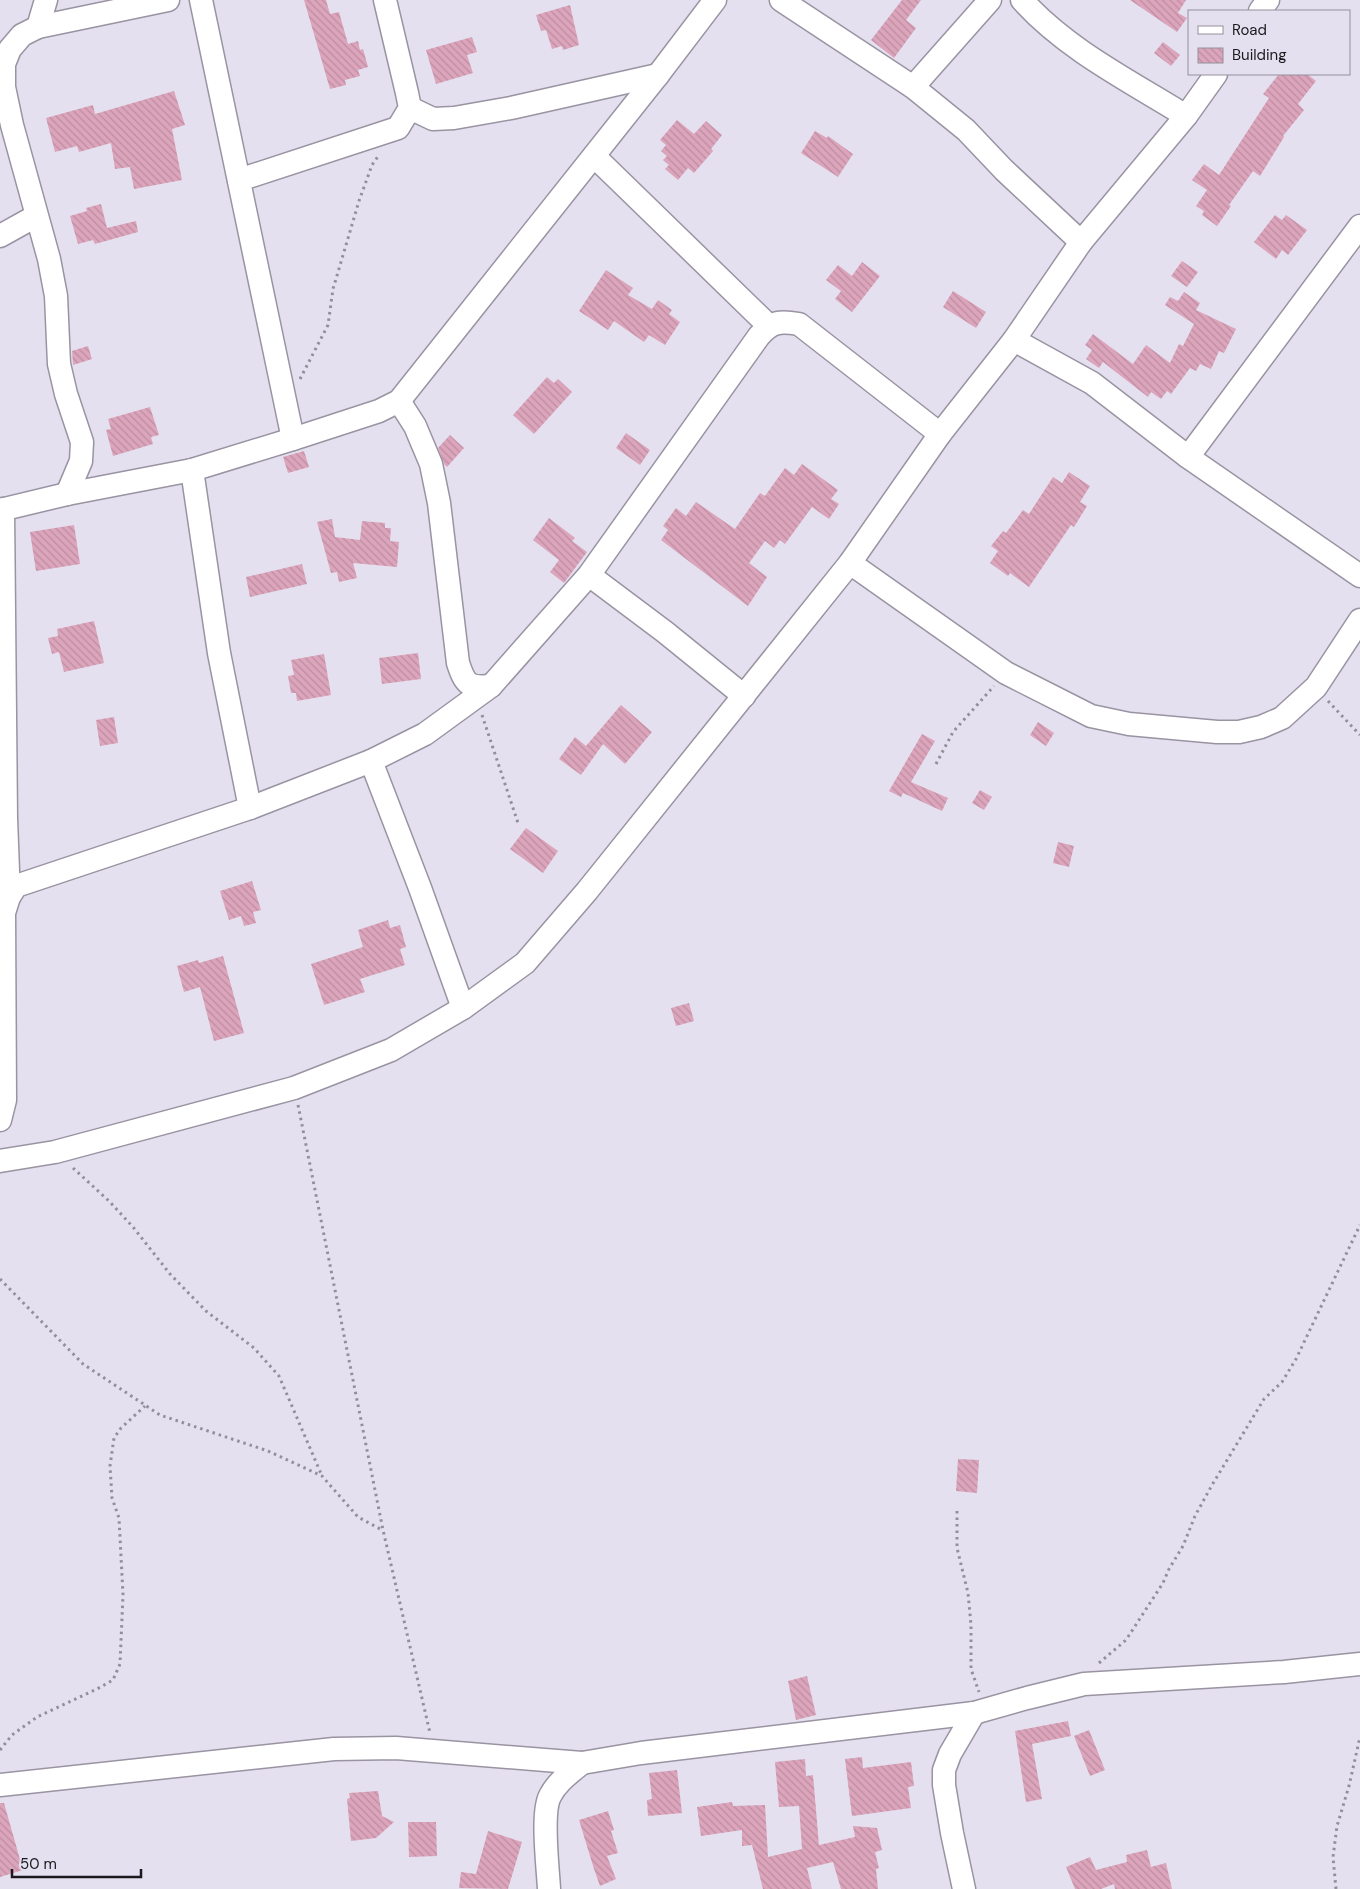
<svg xmlns="http://www.w3.org/2000/svg" width="1360" height="1889" viewBox="0 0 1360 1889" font-family="'DM Sans',sans-serif">
<defs>
<pattern id="building-back-hatch" width="6" height="6" patternUnits="userSpaceOnUse" patternTransform="scale(1.25)"><rect width="6" height="6" fill="#dca5bc"/><path d="M-1 5l2 2M0 0l6 6M5-1l2 2" fill="none" stroke="#bc8da1"/></pattern>
</defs>
<rect width="100%" height="100%" fill="#e5e0ef"/>
<g fill="url(#building-back-hatch)">
<polygon points="304,0 326,0 330,14 339,12 348,44 358,41 360,50 363,49 368,67 358,70 360,76 345,80 346,85 330,89"/>
<polygon points="902,0 921,0 906,20 916,28 894,58 871,40"/>
<polygon points="1130,0 1186,0 1178,13 1187,18 1177,32"/>
<polygon points="570,5 579,45 563,50 562,46 552,49 546,30 541,31 536,15"/>
<polygon points="472,37 477,52 467,55 473,73 436,84 426,50"/>
<polygon points="1163,42 1180,55 1171,66 1154,53"/>
<polygon points="1279,74 1307,74 1316,81 1298,104 1304,110 1283,136 1284,137 1260,176 1253,171 1229,205 1231,206 1217,226 1202,215 1204,211 1196,206 1207,190 1192,180 1204,164 1219,175 1269,98 1263,94"/>
<polygon points="174,91 185,125 172,129 182,180 134,189 130,167 115,169 111,143 79,152 77,146 55,152 46,118 93,105 95,114"/>
<polygon points="677,120 694,134 706,121 722,135 711,149 713,151 694,173 688,168 678,180 665,169 669,165 663,160 667,156 661,151 666,145 660,140"/>
<polygon points="815,131 827,138 828,136 853,154 838,177 801,153"/>
<polygon points="101,204 107,228 136,221 138,232 95,244 93,240 78,244 70,216 87,211 86,208"/>
<polygon points="1275,215 1282,220 1286,215 1307,230 1288,255 1282,250 1276,259 1254,242"/>
<polygon points="1182,261 1198,272 1187,287 1171,276"/>
<polygon points="862,262 880,276 852,312 835,299 841,291 826,280 838,265 852,276"/>
<polygon points="606,270 633,288 628,295 652,309 658,300 672,310 669,314 680,322 665,345 649,335 644,342 614,321 608,330 579,311"/>
<polygon points="953,291 986,312 976,328 943,307"/>
<polygon points="1184,292 1200,303 1196,310 1236,329 1224,353 1219,351 1211,369 1200,364 1196,371 1190,368 1171,394 1167,391 1161,399 1151,392 1148,397 1103,362 1099,368 1086,359 1092,350 1085,345 1093,334 1133,364 1146,345 1170,363 1179,344 1183,346 1194,324 1165,305 1170,297 1178,301"/>
<polygon points="88,346 92,359 73,365 72,351"/>
<polygon points="547,377 554,383 558,379 572,392 534,434 513,415"/>
<polygon points="150,407 159,435 151,437 153,444 113,456 106,430 111,429 108,419"/>
<polygon points="626,433 650,450 640,465 616,448"/>
<polygon points="450,435 464,448 447,467 444,464 438,448"/>
<polygon points="304,451 309,467 288,473 283,457"/>
<polygon points="802,464 838,490 831,499 839,504 829,519 812,507 785,544 780,540 774,548 765,541 749,563 767,577 748,606 661,540 668,530 663,526 676,508 686,516 696,502 735,529 760,493 765,496 785,468 794,475"/>
<polygon points="1069,472 1090,486 1080,502 1087,506 1074,527 1071,525 1029,587 1010,573 1008,576 990,563 998,551 991,546 1003,531 1006,533 1023,510 1029,514 1053,477 1062,483"/>
<polygon points="549,518 575,538 572,541 587,552 564,583 550,572 559,560 533,540"/>
<polygon points="332,519 335,537 360,540 362,521 385,523 385,528 391,528 390,541 399,542 397,567 353,563 357,578 339,582 337,572 331,573 317,522"/>
<polygon points="74,525 80,564 36,571 30,532"/>
<polygon points="302,564 307,584 250,597 246,577"/>
<polygon points="94,621 104,663 64,672 59,652 52,654 48,638 58,636 57,629"/>
<polygon points="418,653 421,679 382,684 379,658"/>
<polygon points="324,654 331,695 297,701 296,693 291,693 288,676 294,675 291,660"/>
<polygon points="621,705 652,732 625,764 603,744 581,775 559,759 575,737 586,746"/>
<polygon points="114,717 118,743 100,746 96,720"/>
<polygon points="1038,722 1054,733 1046,746 1030,735"/>
<polygon points="922,734 935,741 911,782 948,798 942,811 903,793 901,797 889,791"/>
<polygon points="980,790 992,797 984,810 972,803"/>
<polygon points="526,828 558,851 543,873 510,849"/>
<polygon points="1058,842 1074,846 1069,867 1053,863"/>
<polygon points="252,881 261,910 253,912 256,923 244,926 241,916 229,920 220,891"/>
<polygon points="388,920 390,928 400,925 406,947 400,949 405,965 360,979 365,992 324,1005 311,964 363,947 358,930"/>
<polygon points="223,956 244,1033 214,1041 200,987 184,992 177,966 198,960 199,963"/>
<polygon points="689,1003 694,1021 676,1026 671,1008"/>
<polygon points="958,1459 979,1460 977,1493 956,1491"/>
<polygon points="807,1676 816,1715 796,1720 788,1681"/>
<polygon points="1068,1721 1071,1736 1032,1744 1042,1799 1026,1802 1015,1731"/>
<polygon points="1089,1730 1105,1770 1090,1776 1074,1736"/>
<polygon points="862,1757 863,1768 911,1762 914,1786 908,1787 911,1808 852,1816 845,1759"/>
<polygon points="805,1759 806,1776 813,1775 819,1845 855,1837 853,1826 877,1828 882,1850 875,1852 879,1868 876,1869 878,1889 841,1889 833,1862 807,1868 812,1889 763,1889 752,1845 742,1846 742,1830 701,1836 697,1807 732,1802 733,1806 765,1805 768,1857 802,1849 799,1806 779,1807 775,1762"/>
<polygon points="677,1770 682,1813 648,1816 647,1800 652,1799 649,1773"/>
<polygon points="378,1791 382,1816 394,1822 376,1838 351,1841 347,1799 350,1798 349,1793"/>
<polygon points="0,1803 4,1803 23,1870 0,1877"/>
<polygon points="608,1811 614,1830 611,1831 618,1853 607,1856 616,1879 600,1886 594,1869 579,1820"/>
<polygon points="408,1822 436,1822 437,1856 409,1857"/>
<polygon points="488,1831 522,1842 508,1889 459,1888 461,1872 476,1874"/>
<polygon points="1147,1850 1151,1867 1166,1863 1172,1889 1115,1889 1114,1884 1101,1889 1075,1889 1066,1867 1090,1857 1096,1870 1127,1862 1126,1855"/>
</g>
<g fill="none" stroke-linecap="round" stroke-linejoin="round">
<g stroke="#9993a2" stroke-width="25">
<g id="minor">
<polyline points="201,0 293,439"/>
<polyline points="781,0 913,87 966,130 1004,170 1081,242"/>
<path d="M1022,0C1067,50 1130,81 1186,116"/>
<polyline points="1260,11 1268,0"/>
<polyline points="38,27 46,0"/>
<polyline points="913,87 990,0"/>
<polyline points="410,108 433,119 454,118 511,108 658,75"/>
<polyline points="594,156 768,325"/>
<polyline points="239,180 398,128 410,108 407,93 385,0"/>
<polyline points="0,236 36,216"/>
<polyline points="1014,340 1092,383 1188,457 1360,576"/>
<path d="M399,401L415,426L431,464L439,503L458,663C465,684 468,688 491,686"/>
<polyline points="1188,457 1360,226"/>
<polyline points="192,470 219,653 250,808"/>
<polyline points="67,494 81,461 82,442 66,394 59,364 56,296 49,259 12,125 4,87 4,64 10,49 22,35 38,27 168,0"/>
<polyline points="3,509 6,818 9,897"/>
<polyline points="0,510 67,494 192,470 293,439 379,411 399,401 658,75 715,0"/>
<polyline points="850,563 1006,673 1091,716 1129,724 1217,732 1239,732 1261,727 1282,718 1316,687 1360,620"/>
<polyline points="589,575 665,632 744,696"/>
<polyline points="371,761 420,888 463,1008"/>
<path d="M0,1120L5,1100L4,913L9,897L16,886L250,808L371,761L425,734L491,686L589,575L759,336C772,321 780,321 799,324L940,434"/>
<polyline points="0,1161 55,1152 294,1088 391,1050 463,1008 525,963 587,891 850,563 940,434 1014,340 1081,242 1186,116 1216,74"/>
<polyline points="0,1785 334,1749 396,1748 582,1763 641,1753 974,1713 1027,1698 1084,1684 1284,1672 1360,1664"/>
<path d="M549,1889C548,1868 541,1813 550,1796C557,1782 570,1773 582,1763"/>
<polyline points="964,1889 952,1833 944,1785 944,1770 950,1754 974,1713"/>
</g>
</g>
<g stroke="#938f9a" stroke-width="3" stroke-dasharray="2.5 4" stroke-linecap="butt">
<polyline points="300,379 328,325 333,289 359,201 372,165 379,155"/>
<polyline points="1328,701 1360,735"/>
<polyline points="482,715 519,826"/>
<polyline points="936,764 953,732 994,686"/>
<polyline points="298,1105 383,1530 430,1733"/>
<polyline points="73,1168 109,1201 133,1227 170,1274 206,1311 254,1348 279,1376 322,1476"/>
<polyline points="0,1279 83,1364 160,1415 268,1451 322,1476 358,1517 382,1530"/>
<polyline points="957,1511 957,1548 968,1593 971,1625 971,1669 979,1692"/>
<polyline points="1099,1663 1126,1640 1163,1583 1169,1569 1183,1546 1195,1516 1212,1485 1264,1399 1282,1382 1296,1359 1360,1225"/>
<polyline points="0,1750 12,1735 37,1717 97,1689 113,1680 120,1664 123,1595 119,1518 112,1498 110,1466 114,1438 121,1428 145,1406"/>
<polyline points="1336,1889 1333,1857 1337,1826 1349,1786 1360,1737"/>
</g>
<use href="#minor" stroke="#fff" stroke-width="22"/>
</g>
<rect x="1188" y="10" width="162" height="65" fill="#e5e0ef" stroke="#94909b"/>
<rect x="1198" y="26" width="25" height="8" fill="#ffffff" stroke="#94909b"/>
<text x="1232" y="35" font-size="15" fill="#1b191e">Road</text>
<rect x="1198" y="48" width="25" height="15" fill="url(#building-back-hatch)" stroke="#94909b"/>
<text x="1232" y="60" font-size="15" fill="#1b191e">Building</text>
<path d="M12 1869v8h129v-8" fill="none" stroke="#1b191e" stroke-width="2.5"/>
<text x="20" y="1869" font-size="15" fill="#1b191e" stroke="#e5e0ef" stroke-width="4" paint-order="stroke">50 m</text>
</svg>
